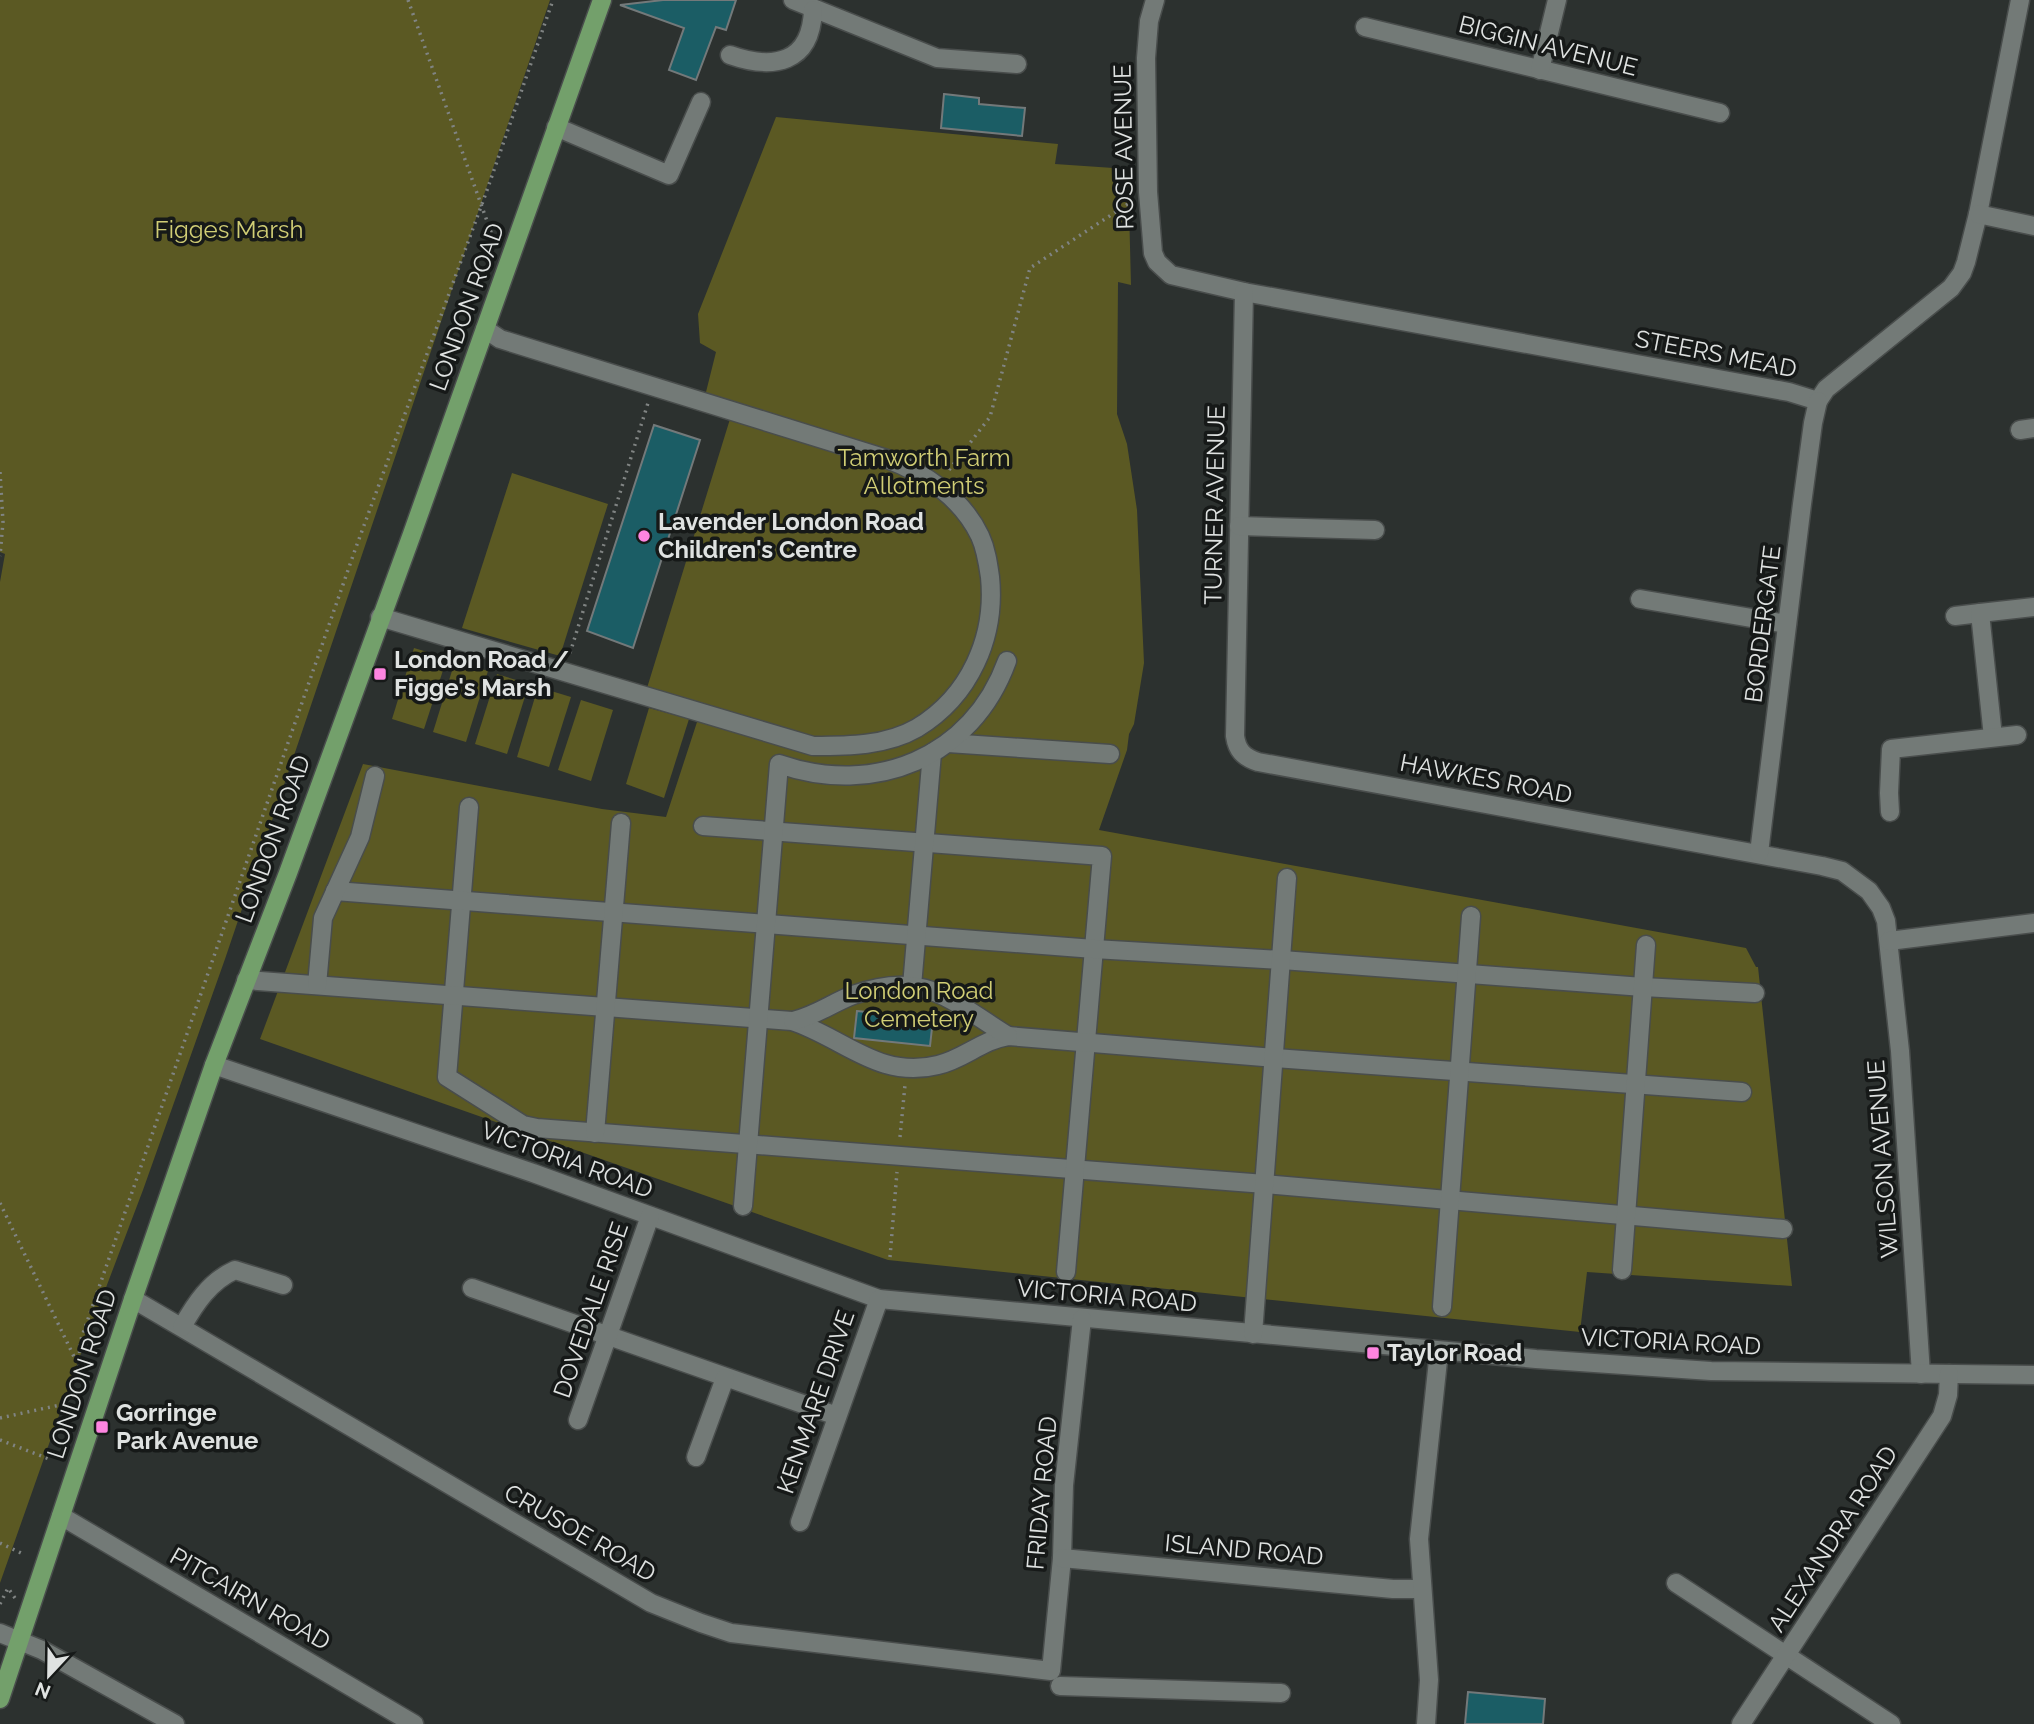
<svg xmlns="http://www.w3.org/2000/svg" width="2034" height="1724" viewBox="0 0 2034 1724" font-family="Raleway,sans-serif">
<rect width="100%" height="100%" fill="#2c312f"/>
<g fill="#5b5923">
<polygon points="0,0 550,0 225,959 143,1190 80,1356 0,1583 0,582 5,554 0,552"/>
<polygon points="776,117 1058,144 1055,164 1128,169 1131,285 1118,282 1117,414 1127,444 1137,510 1144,663 1134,724 1129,734 1127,750 1099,830 1746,948 1756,967 1758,967 1792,1286 1587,1272 1580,1332 888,1260 260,1039 363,764 602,809 666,817 698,719 643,701 734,406 705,396 716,352 700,343 698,314"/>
<polygon points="512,473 608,504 560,656 462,628"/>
<polygon points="414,648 447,658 424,729 392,719"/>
<polygon points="455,661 488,671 466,742 433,732"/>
<polygon points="497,674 529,684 507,754 475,744"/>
<polygon points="538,687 571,697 549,767 517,757"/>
<polygon points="581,700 613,710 591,781 558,770"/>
<polygon points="649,708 689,719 664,798 626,784"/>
</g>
<g fill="#1b5d65" stroke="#73797a" stroke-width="2">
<polygon points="663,0 736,0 726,30 716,27 696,80 669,70 684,28 620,5"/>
<polygon points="944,94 979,98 979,104 1025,108 1022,136 941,128"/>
<polygon points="654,425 700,440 633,648 587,631"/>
<polygon points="857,1011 933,1019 930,1046 854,1038"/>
<polygon points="1468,1692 1545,1699 1543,1724 1465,1724"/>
</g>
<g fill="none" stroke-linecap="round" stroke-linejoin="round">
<g stroke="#494d4c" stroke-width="21">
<g id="minor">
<polyline points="793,0 937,58 1017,64"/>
<polyline points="1155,0 1149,21 1146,58 1148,192 1153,253 1157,262 1171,275 1244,292 1789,392 1818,401 1826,389 1951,288 1962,273 1966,262 1978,214 2020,0"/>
<polyline points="1365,27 1720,113"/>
<path d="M730,55C773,70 811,64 813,10"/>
<polyline points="1540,70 1557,0"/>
<polyline points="556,127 669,175 701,102"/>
<polyline points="1978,214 2034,226"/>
<path d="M1244,292L1235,736C1237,750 1243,757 1258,762L1822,866L1842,871L1869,891L1881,908L1886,921L1900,1051L1921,1374"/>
<polyline points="2020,430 2034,428"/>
<polyline points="1239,526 1375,530"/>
<polyline points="1640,599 1787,624"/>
<polyline points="1955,616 1980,613"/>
<path d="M380,617L813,746C848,746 886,746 917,728C970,696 996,637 990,577C988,563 986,549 980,536C962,498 925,473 887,459L500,339L485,329"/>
<polyline points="1993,737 1980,613 2034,607"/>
<polyline points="948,743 1110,754"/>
<polyline points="469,807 447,1077 523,1125 537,1128 1265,1184 1783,1229"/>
<polyline points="1890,812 1889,793 1891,749 2017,735"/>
<polyline points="703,826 1102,856 1066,1272"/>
<polyline points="1759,853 1802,504 1813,423 1818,401"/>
<polyline points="335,891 1094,949 1282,960 1643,987 1755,993"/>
<polyline points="1889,941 2034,923"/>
<path d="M246,980L792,1021C844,1038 879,1080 938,1065C964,1059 982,1040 1008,1036L1275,1058L1742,1092"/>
<polyline points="317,985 323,918 360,837 375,776"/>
<polyline points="912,986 932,753"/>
<path d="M793,1021C815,1016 832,1003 853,995C925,969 951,1001 1008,1036"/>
<polyline points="214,1065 533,1173 879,1299 1536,1359 1711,1371 2034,1375"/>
<polyline points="595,1133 621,823"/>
<path d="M743,1206L779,764C874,797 972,758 1007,661"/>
<polyline points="1622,1270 1646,945"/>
<polyline points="472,1288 837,1416"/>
<polyline points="133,1299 651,1603 701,1623 731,1633 1051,1671 1062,1558 1064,1485 1082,1319"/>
<polyline points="1442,1307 1471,916"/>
<path d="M182,1327C195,1304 210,1281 235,1270L283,1285"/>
<polyline points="1253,1334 1287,878"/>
<polyline points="578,1420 650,1216"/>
<polyline points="696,1457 725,1378"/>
<polyline points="61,1516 414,1724"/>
<polyline points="800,1522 879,1299"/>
<polyline points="1062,1558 1393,1589 1422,1589"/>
<polyline points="1676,1583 1891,1724"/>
<polyline points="0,1633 42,1650 175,1724"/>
<polyline points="1060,1686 1281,1693"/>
<polyline points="1426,1724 1429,1680 1419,1539 1439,1351"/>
<polyline points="1741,1724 1942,1416 1948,1395 1949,1374"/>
</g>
</g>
<g stroke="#494d4c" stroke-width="21">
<polyline id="major" points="0,1699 133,1299 214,1065 288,873 412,534 602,0"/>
</g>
<g stroke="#808483" stroke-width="3.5" stroke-dasharray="2 5" stroke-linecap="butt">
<polyline points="408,0 492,235"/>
<polyline points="949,470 990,417 1030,268 1131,202"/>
<polyline points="0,472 3,522 0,556"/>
<polyline points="570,653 648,403"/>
<polyline points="900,1137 905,1085"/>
<polyline points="0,1203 78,1365"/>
<polyline points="890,1257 897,1172"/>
<polyline points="79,1367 80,1342 355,550 486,193 553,0"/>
<polyline points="0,1418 69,1403"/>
<polyline points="0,1440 52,1460"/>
<polyline points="0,1543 21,1553"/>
<polyline points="0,1604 8,1588 15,1598"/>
</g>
<use href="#minor" stroke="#737a77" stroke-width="18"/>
<use href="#major" stroke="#73a06b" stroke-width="18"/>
</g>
<g fill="#fe85e0" stroke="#161918" stroke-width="2.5">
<circle cx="644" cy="536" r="7"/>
<rect x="373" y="667" width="14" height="14" rx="3.5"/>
<rect x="1366" y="1346" width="14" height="14" rx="3.5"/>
<rect x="95" y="1420" width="14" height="14" rx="3.5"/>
</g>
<g text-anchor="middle" stroke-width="7" stroke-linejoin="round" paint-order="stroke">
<g font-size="24" fill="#dfe2e1" stroke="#161918">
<text transform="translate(1548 46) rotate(14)" y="8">BIGGIN AVENUE</text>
<text transform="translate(1124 147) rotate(-91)" y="8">ROSE AVENUE</text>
<text transform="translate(467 307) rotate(-70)" y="8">LONDON ROAD</text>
<text transform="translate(1716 354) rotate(11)" y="8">STEERS MEAD</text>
<text transform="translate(1215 505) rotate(-89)" y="8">TURNER AVENUE</text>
<text transform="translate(1763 624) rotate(-83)" y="8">BORDERGATE</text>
<text transform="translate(1486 779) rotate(11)" y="8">HAWKES ROAD</text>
<text transform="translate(273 839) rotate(-70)" y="8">LONDON ROAD</text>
<text transform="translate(1883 1159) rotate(-94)" y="8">WILSON AVENUE</text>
<text transform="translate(567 1160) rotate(20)" y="8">VICTORIA ROAD</text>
<text transform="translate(1107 1296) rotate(5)" y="8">VICTORIA ROAD</text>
<text transform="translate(591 1310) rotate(-71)" y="8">DOVEDALE RISE</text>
<text transform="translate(1671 1342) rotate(3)" y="8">VICTORIA ROAD</text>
<text transform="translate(82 1374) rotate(-72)" y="8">LONDON ROAD</text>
<text transform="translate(816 1402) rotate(-71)" y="8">KENMARE DRIVE</text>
<text transform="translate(1042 1493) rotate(-85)" y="8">FRIDAY ROAD</text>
<text transform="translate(580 1533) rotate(30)" y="8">CRUSOE ROAD</text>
<text transform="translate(1833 1539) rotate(-57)" y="8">ALEXANDRA ROAD</text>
<text transform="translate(1244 1550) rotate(5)" y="8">ISLAND ROAD</text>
<text transform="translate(250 1599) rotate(30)" y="8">PITCAIRN ROAD</text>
</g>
<g font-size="24" fill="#d1ce75" stroke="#161918">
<text x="229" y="238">Figges Marsh</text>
<text x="924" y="466">Tamworth Farm<tspan x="924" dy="28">Allotments</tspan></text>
<text x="919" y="999">London Road<tspan x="919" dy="28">Cemetery</tspan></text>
</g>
<g font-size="24" font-weight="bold" fill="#dfe2e1" stroke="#161918" text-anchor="start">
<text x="658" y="530">Lavender London Road<tspan x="658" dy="28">Children's Centre</tspan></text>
<text x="394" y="668">London Road /<tspan x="394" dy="28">Figge's Marsh</tspan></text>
<text x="1387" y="1361">Taylor Road</text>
<text x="116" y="1421">Gorringe<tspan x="116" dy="28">Park Avenue</tspan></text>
</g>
</g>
<g transform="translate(49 1675) rotate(202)" stroke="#161918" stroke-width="5" paint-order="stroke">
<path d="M0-5L12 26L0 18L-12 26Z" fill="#dfe2e1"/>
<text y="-10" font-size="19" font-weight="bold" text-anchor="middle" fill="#dfe2e1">N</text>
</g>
</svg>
